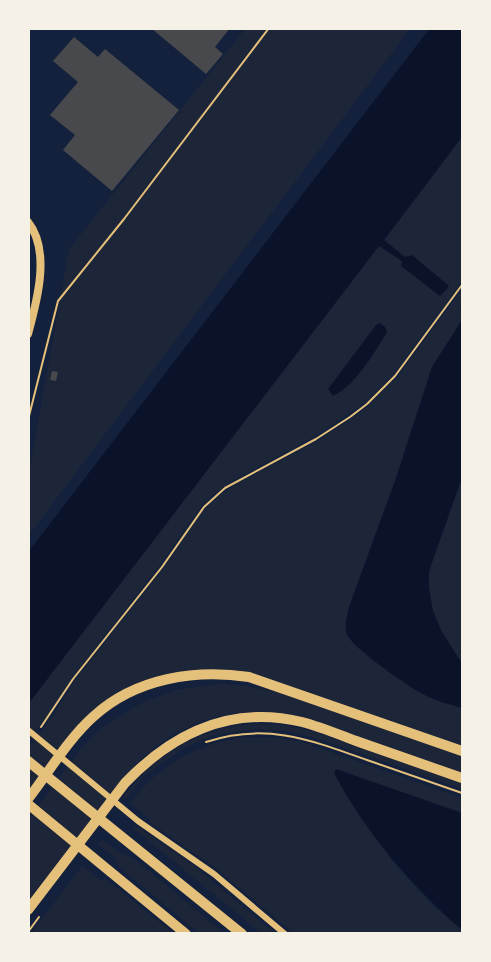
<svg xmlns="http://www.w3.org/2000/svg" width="491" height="962" viewBox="0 0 491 962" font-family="Commissioner,sans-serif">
<rect width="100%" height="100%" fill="#14213d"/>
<g fill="#1d2539">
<polygon points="245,29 410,29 29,535 29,473 69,249"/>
<path d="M462,137V282L394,374L366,402L314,437L236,479L215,493L202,505L160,565L72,678L47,716L29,740L28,703L379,246L402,261L440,296L448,287C429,268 402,260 384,240Z"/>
<polygon points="462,289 462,307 460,311 462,313 462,320 432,367 396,478 349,607 346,623 347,636 359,648 436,700 462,708 462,746 262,676 163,676 72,731 29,789 29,747 51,719 75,680 163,568 205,508 218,496 238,483 317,441 351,419 368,406 397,377"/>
<path d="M462,478V663C443,639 422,602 430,570C437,541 452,507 462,478Z"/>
<polygon points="220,684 240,685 278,692 462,756 462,774 294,716 252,712 220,716 202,721 170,736 142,758 114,790 29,900 28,820 83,746 105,726 143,702 180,689"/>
<path d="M251,724L284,725L315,732L462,783V789L316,738L287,731L255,729L211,736L182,749L143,777L126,799L123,797C159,753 195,730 251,724Z"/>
<path d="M246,737L281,738L299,741L462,798V813L336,770L392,861L432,904L462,930V933H293L214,867L149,822L150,819L130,803C161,763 196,744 246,737Z"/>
<polygon points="135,825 192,864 275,933 261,933 133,828"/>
<polygon points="102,839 122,855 123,854 133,858 224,933 199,933 120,868 116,862 118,860 98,844"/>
<polygon points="82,866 101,881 105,879 111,883 173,933 31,933"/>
</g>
<g fill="#0b132b">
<polygon points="430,28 462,29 462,137 384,240 405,257 412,255 449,286 440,296 401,266 402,261 379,246 29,703 29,551"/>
<path d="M462,320V478L429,571V588L433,611L442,632L462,663V708C449,704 435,701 423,694C409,687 351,647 347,634C344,626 347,616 349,607L396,478L432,367Z"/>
<path d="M380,323L385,327L387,332C375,352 355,386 333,396L328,389L376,325Z"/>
<path d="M336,769L462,813V930C411,886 366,833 334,773Z"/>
</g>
<g fill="#48494c">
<polygon points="151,28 230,28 215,47 223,54 206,74"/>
<polygon points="74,37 98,57 105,49 179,110 112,191 63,150 75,135 50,115 78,82 53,61"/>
<polygon points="52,371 58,372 56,381 50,380"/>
</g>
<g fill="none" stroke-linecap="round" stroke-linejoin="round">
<g stroke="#e5c07b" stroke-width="2">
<polyline points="28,420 58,301 124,219 269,28"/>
<polyline points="41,727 73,679 162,567 204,507 225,488 316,439 350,417 367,404 395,376 462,285"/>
<path d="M206,742C265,722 311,740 367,760C399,771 431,782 462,793"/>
<polyline points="28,932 39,917"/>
</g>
<polyline stroke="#e5c07b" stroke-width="6" points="28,730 138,821 214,874 285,934"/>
<path stroke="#e5c07b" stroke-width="8" d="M28,222C51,251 37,301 28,334"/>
<g stroke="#e5c07b" stroke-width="10">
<polyline points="28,761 242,934"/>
<path d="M28,799C49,772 68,739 94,716C136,678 195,669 249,677L462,751"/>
<polyline points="28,804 186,934"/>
<path d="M28,910L125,783C173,733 232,705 302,722C321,727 340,735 359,742C393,754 428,766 462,778"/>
</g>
</g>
<rect width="491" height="962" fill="none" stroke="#f6f1e7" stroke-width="60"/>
</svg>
